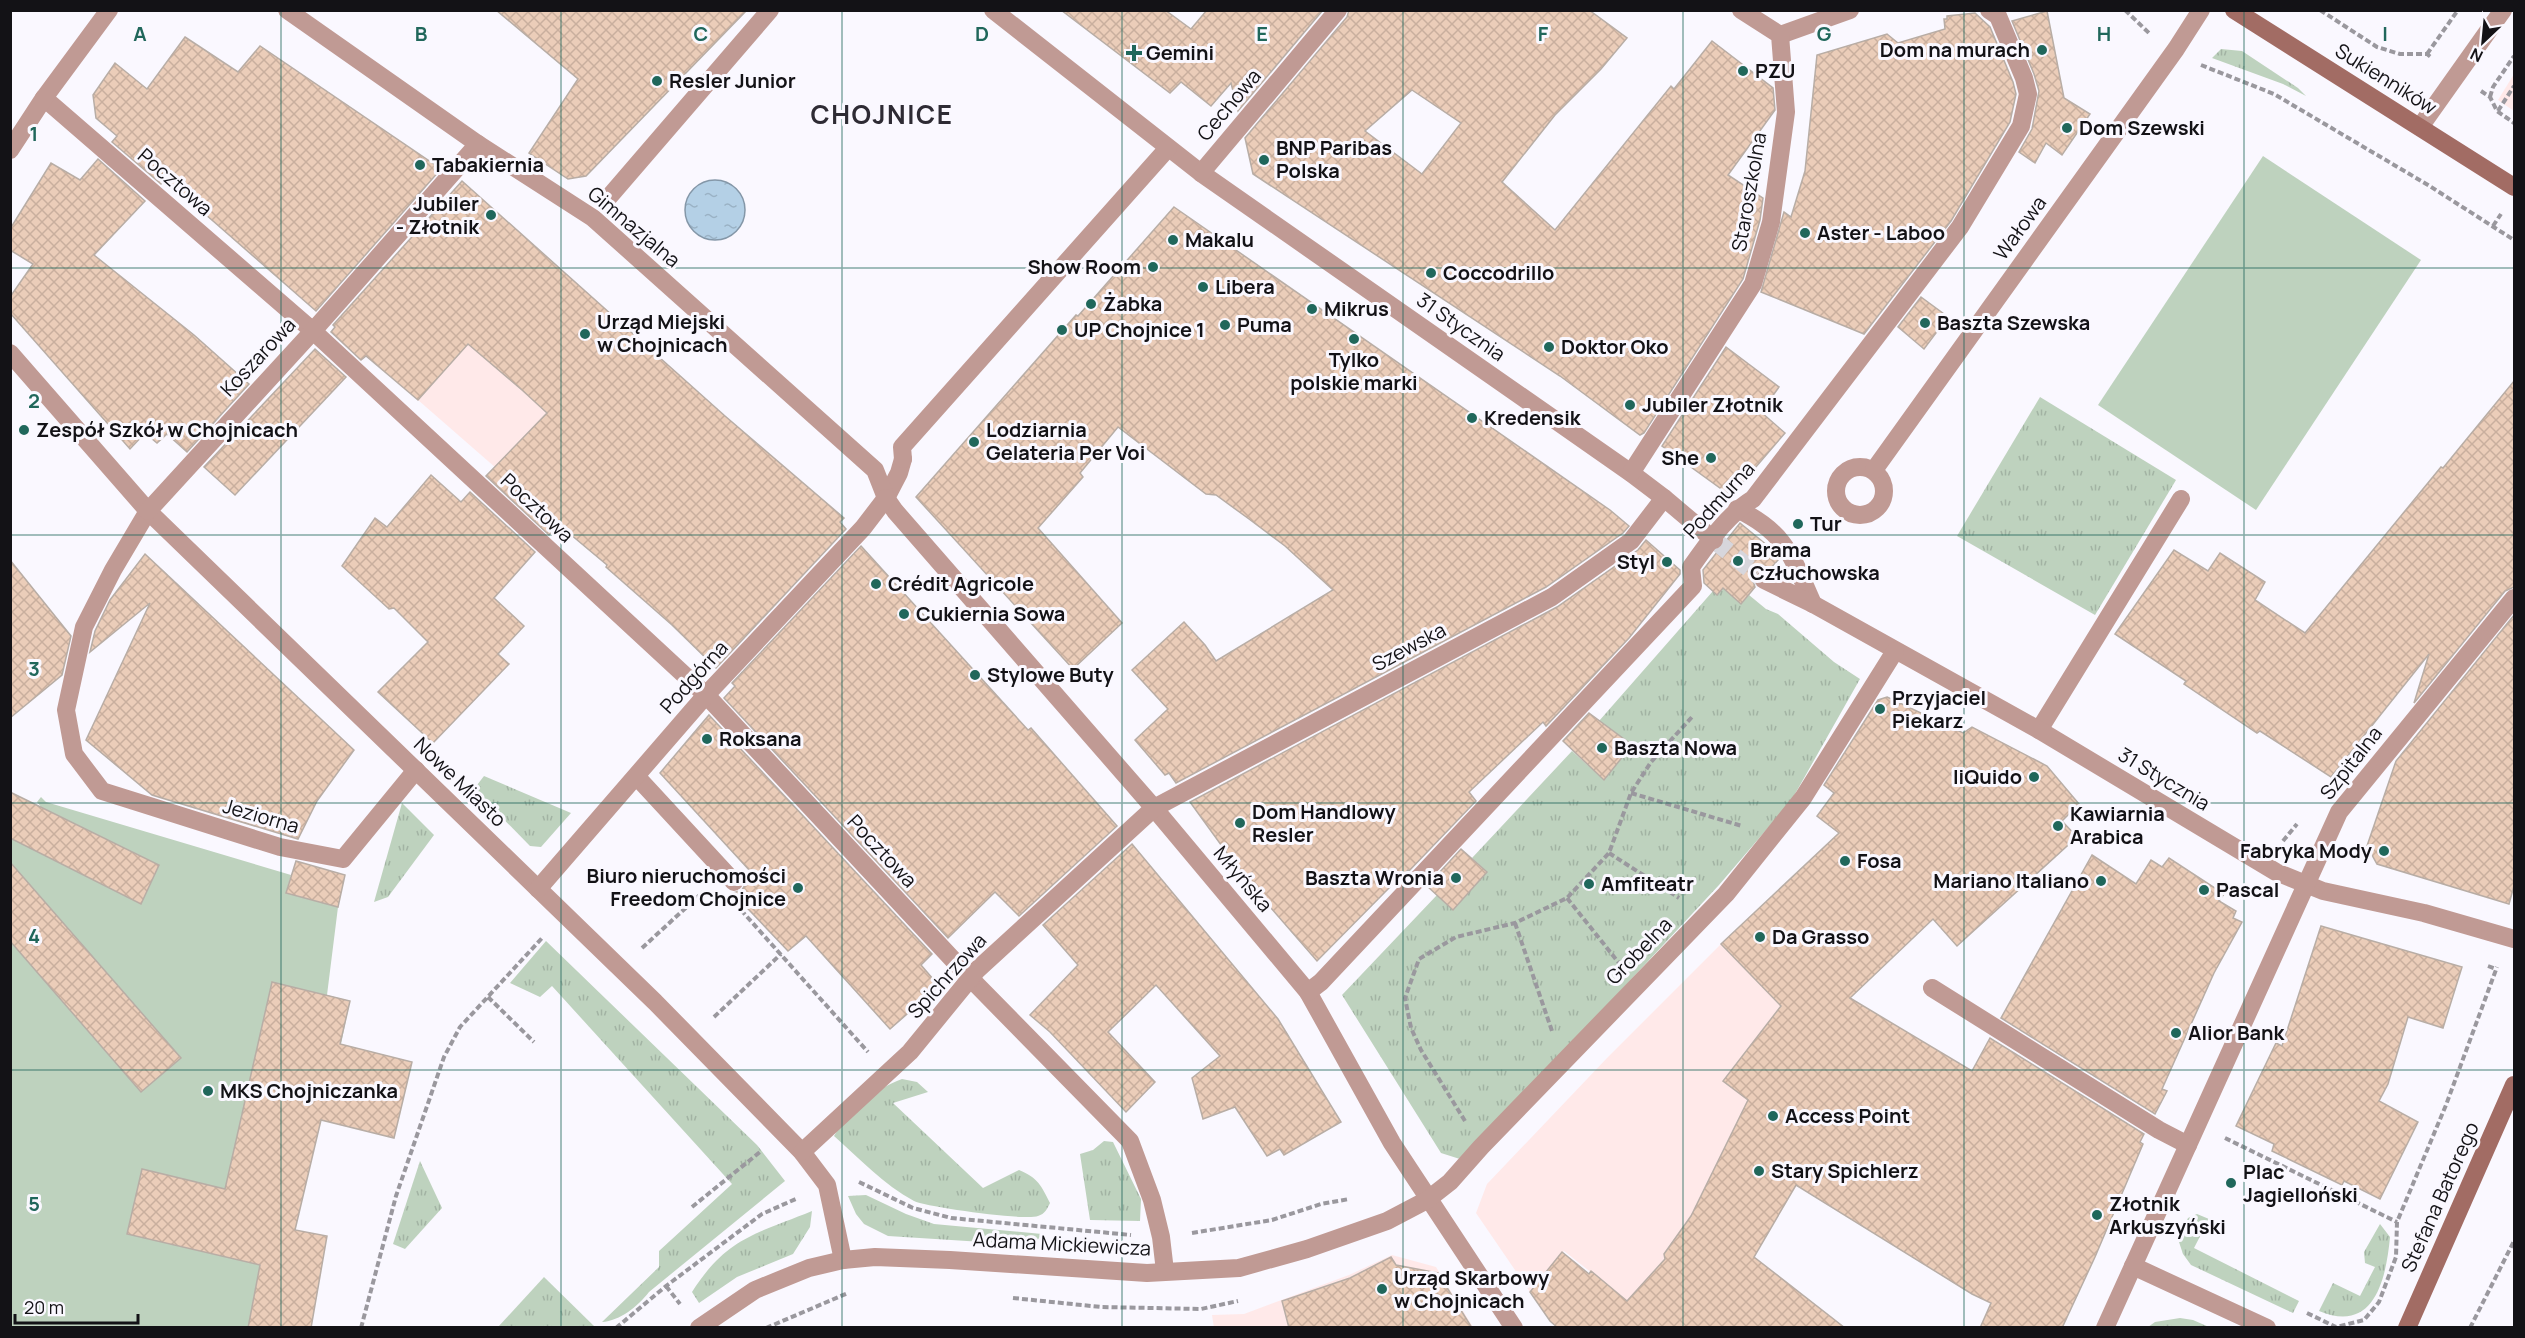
<svg xmlns="http://www.w3.org/2000/svg" width="2525" height="1338" viewBox="0 0 2525 1338" font-family="Manrope,sans-serif">
<defs>
<pattern id="grass-tufts" width="24" height="20" patternUnits="userSpaceOnUse" patternTransform="scale(1.5)"><rect width="24" height="20" fill="#bed2be"/><path d="M3 7l-1-3M5 7V3M7 7l1-3M15 17l-1-3M17 17v-4M19 17l1-3" fill="none" stroke="#a2b3a3"/></pattern>
<pattern id="water-ripples" width="26" height="14" patternUnits="userSpaceOnUse" patternTransform="scale(1.5)"><rect width="26" height="14" fill="#b4d0e6"/><path d="M2 4q2-2 4 0t4 0M15 11q2-2 4 0t4 0" fill="none" stroke="#9ab2c5"/></pattern>
<pattern id="building-cross-hatch" width="8" height="8" patternUnits="userSpaceOnUse" patternTransform="scale(1.5)"><rect width="8" height="8" fill="#ebcdb9"/><path d="M0 0l8 8M0 8l8-8" fill="none" stroke="#c9af9e"/></pattern>
</defs>
<rect width="100%" height="100%" fill="#faf8ff"/>
<g fill="#ffe9e9">
<polygon points="2514,74 2514,111 2498,100"/>
<polygon points="543,254 659,356 536,503 418,400"/>
<polygon points="1721,944 1794,1020 1834,1123 1754,1257 1630,1303 1564,1251 1530,1292 1476,1213 1487,1184 1607,1058"/>
<polygon points="1392,1255 1436,1267 1473,1327 1214,1328 1212,1315 1244,1314 1349,1275"/>
</g>
<g fill="url(#grass-tufts)">
<polygon points="2221,49 2242,51 2298,88 2306,96 2283,84 2212,58"/>
<polygon points="2040,397 2176,480 2095,615 1957,536"/>
<polygon points="1723,588 1741,604 1749,595 1766,609 1778,614 1834,662 1860,679 1791,801 1719,885 1463,1160 1441,1153 1342,995 1437,895 1453,910 1487,872 1472,858 1572,751 1604,780 1632,745 1599,721 1713,591"/>
<polygon points="484,776 571,813 541,847 530,846 474,789"/>
<polygon points="402,803 434,835 388,897 374,902"/>
<path d="M546,941L757,1145L785,1181L649,1292C638,1306 620,1321 602,1322L659,1267V1251L732,1184L552,986L540,997L510,983Z"/>
<path d="M902,1079L917,1082L928,1092L893,1103L983,1188L1019,1170C1038,1178 1041,1185 1050,1203C1047,1209 1045,1214 1038,1216C1026,1221 926,1207 914,1201C884,1185 859,1158 834,1136C849,1111 875,1089 902,1079Z"/>
<polygon points="1104,1141 1113,1142 1141,1199 1140,1221 1090,1220 1080,1154 1093,1150"/>
<polygon points="420,1161 442,1208 405,1249 393,1244"/>
<polygon points="866,1195 906,1214 934,1224 1042,1234 1036,1242 1029,1245 888,1236 864,1224 856,1214 848,1196"/>
<path d="M812,1211L810,1227L793,1254L737,1277L699,1303L692,1292C727,1237 756,1234 812,1211Z"/>
<polygon points="2197,1214 2209,1219 2194,1248 2299,1301 2293,1313 2191,1265 2183,1254 2178,1239 2188,1218"/>
<path d="M2380,1224L2390,1237C2386,1280 2374,1334 2319,1311L2333,1283L2360,1296L2375,1267L2365,1263L2364,1252Z"/>
<polygon points="544,1277 595,1327 498,1327"/>
<polygon points="2180,1318 2193,1320 2209,1327 2148,1327 2155,1322"/>
</g>
<g fill="#bed2be">
<polygon points="2263,156 2421,260 2256,510 2098,405"/>
<polygon points="41,797 46,802 291,875 286,893 338,907 327,995 350,1001 341,1044 412,1062 394,1138 321,1120 300,1208 249,1262 261,1265 248,1327 11,1327 10,824 46,813 37,802"/>
</g>
<circle fill="url(#water-ripples)" stroke="#8497a8" stroke-width="1.5" cx="715" cy="210" r="30"/>
<g fill="url(#building-cross-hatch)" stroke="#b8ada5" stroke-width="1.5" fill-rule="evenodd">
<polygon points="496,10 747,10 586,176 568,179 529,153 578,79"/>
<polygon points="1061,10 1165,10 1191,29 1207,10 1323,10 1238,111 1231,83 1211,106 1181,82 1170,93"/>
<path d="M1349,10H1589L1627,38L1601,69L1555,115L1502,182L1555,230L1671,86L1674,89L1712,41L1773,88L1775,110L1728,175L1763,198L1760,220L1743,279L1644,433L1640,435L1560,376L1253,174L1245,138L1347,17ZM1412,90L1461,123L1422,174L1365,131Z"/>
<polygon points="2047,11 2064,98 2090,114 2062,155 2046,143 2035,163 2019,152 2032,129 2039,91 2034,74 2012,21"/>
<polygon points="1975,13 1990,27 2013,82 2016,94 2010,122 1951,221 1864,334 1761,292 1784,212 1791,217 1805,171 1817,55 1887,34 1898,43 1945,29 1944,19 1947,19 1947,16"/>
<polygon points="185,37 238,72 260,46 441,169 316,311 165,179 161,184 112,142 117,136 96,118 93,95 115,63 147,89"/>
<polygon points="98,159 145,201 94,255 194,335 249,384 187,452 167,434 157,443 145,433 130,449 10,313 10,297 33,264 10,250 10,229 51,163 80,180"/>
<polygon points="462,181 725,416 844,518 840,522 846,529 716,668 672,625 606,567 607,565 558,524 549,535 486,476 547,413 522,390 468,344 418,400 366,356 361,360 331,332 335,327 333,325"/>
<polygon points="1174,207 1610,510 1629,526 1623,533 1546,587 1176,783 1169,773 1165,775 1135,740 1168,709 1132,670 1184,622 1205,645 1216,661 1333,590 1285,546 1249,519 1216,495 1206,494 1118,427 1080,473 1083,477 1038,528 1122,623 1073,669 916,497 1076,315 1078,316"/>
<polygon points="1921,297 1948,317 1924,349 1898,327"/>
<polygon points="1726,347 1779,387 1761,412 1785,433 1731,496 1662,446"/>
<polygon points="315,349 346,377 235,495 204,467"/>
<polygon points="2514,381 2514,587 2505,591 2414,703 2429,654 2331,777 2260,731 2257,733 2184,684 2186,681 2115,634 2174,550 2208,571 2220,553 2265,582 2255,600 2305,633 2441,467 2443,468"/>
<polygon points="431,475 461,502 470,492 535,552 494,598 524,626 498,654 509,664 433,743 378,692 428,642 394,608 389,609 342,566 375,518 387,527"/>
<polygon points="1740,523 1774,551 1779,559 1769,570 1763,569 1754,575 1753,581 1755,587 1741,604 1723,588 1717,595 1704,583 1703,570"/>
<polygon points="1646,540 1680,570 1680,574 1629,638 1546,726 1543,722 1469,792 1476,801 1409,871 1408,870 1389,888 1317,961 1245,878 1190,802 1557,607 1638,550"/>
<polygon points="861,546 1028,730 1031,728 1117,826 1019,916 995,892 948,938 724,698 735,686 732,683"/>
<polygon points="145,554 354,750 317,801 298,839 152,795 86,740 150,603 90,652 95,631 110,600"/>
<polygon points="10,560 71,636 62,675 10,718"/>
<polygon points="2514,615 2514,886 2509,904 2377,864 2367,846 2396,761"/>
<polygon points="1887,697 1963,733 1972,727 2047,766 2079,804 2062,821 2077,837 1957,946 1933,919 1850,998 1972,1071 1990,1038 2144,1134 2140,1142 2143,1144 2095,1257 2062,1328 1980,1328 1991,1303 1972,1294 1796,1185 1754,1257 1845,1328 1558,1328 1550,1321 1530,1292 1562,1252 1589,1274 1591,1271 1627,1301 1665,1259 1664,1254 1691,1216 1748,1100 1723,1081 1781,1006 1721,944 1839,833 1817,816 1834,793 1824,785 1878,700"/>
<polygon points="1589,713 1632,745 1604,780 1563,741"/>
<polygon points="709,715 932,954 921,965 939,986 890,1029 806,936 788,951 733,893 742,890 745,885 744,878 751,872 660,773"/>
<polygon points="10,792 159,865 141,904 10,838"/>
<polygon points="1132,844 1278,1019 1341,1122 1284,1155 1280,1149 1267,1156 1235,1107 1203,1119 1192,1078 1220,1056 1156,985 1108,1032 1155,1082 1126,1112 1050,1032 1030,1015 1078,965 1043,925"/>
<polygon points="1461,849 1487,872 1453,910 1427,886"/>
<polygon points="2092,855 2136,884 2151,860 2162,867 2169,858 2224,894 2219,901 2236,911 2233,918 2242,922 2214,973 2162,1089 2167,1091 2155,1114 2001,1018"/>
<polygon points="296,861 345,875 338,907 286,893"/>
<polygon points="10,862 181,1058 141,1092 10,941"/>
<polygon points="2321,926 2462,967 2443,1028 2408,1017 2388,1084 2379,1101 2418,1122 2380,1199 2344,1181 2342,1185 2272,1151 2274,1144 2236,1126 2276,1043 2282,1046"/>
<polygon points="272,982 350,1001 340,1044 412,1062 394,1138 321,1120 295,1230 327,1236 311,1328 248,1328 260,1265 127,1234 142,1169 225,1189"/>
<polygon points="1391,1257 1396,1265 1438,1273 1472,1328 1289,1328 1282,1301 1350,1278"/>
</g>
<g fill="none" stroke-linecap="round" stroke-linejoin="round">
<polyline stroke="#d7d6dc" stroke-width="18" stroke-dasharray="18 9" stroke-linecap="butt" points="1714,540 1764,580"/>
<g stroke="#9a989e" stroke-width="4" stroke-dasharray="6 3" stroke-linecap="butt">
<polyline points="2125,10 2149,33"/>
<polyline points="2320,10 2377,47 2400,54 2427,54 2432,58"/>
<polyline points="2427,54 2458,10"/>
<polyline points="2201,65 2274,94 2428,185 2514,240"/>
<polyline points="2481,91 2490,97 2497,111 2514,123"/>
<polyline points="2490,97 2493,87 2514,56"/>
<polyline points="2498,111 2514,86"/>
<polyline points="2493,226 2501,214"/>
<polyline points="1631,793 1742,826"/>
<polyline points="2283,841 2297,824"/>
<polyline points="1609,853 1679,898"/>
<polyline points="1567,898 1619,963"/>
<polyline points="741,910 868,1052"/>
<polyline points="1515,923 1552,1031"/>
<polyline points="642,948 703,892"/>
<polyline points="2488,966 2496,969"/>
<polyline points="488,997 534,1042"/>
<polyline points="714,1017 781,954"/>
<polyline points="1465,1121 1421,1050 1411,1028 1405,998 1419,959 1456,937 1515,923 1567,898 1609,853 1631,793 1651,762 1692,717"/>
<polyline points="2225,1138 2397,1222"/>
<polyline points="859,1182 913,1208 951,1218 1131,1235"/>
<polyline points="692,1207 760,1152"/>
<polyline points="1192,1233 1272,1220 1321,1204 1349,1199"/>
<polyline points="666,1286 680,1304"/>
<polyline points="1013,1298 1101,1307 1201,1309 1238,1301"/>
<polyline points="2307,1313 2336,1327 2364,1320 2379,1302 2396,1257 2397,1222 2446,1105 2497,967"/>
<polyline points="361,1328 396,1196 444,1057 460,1027 543,937"/>
<polyline points="616,1328 666,1286 762,1214 798,1198"/>
<polyline points="766,1328 848,1293"/>
<polyline points="2470,1328 2514,1241"/>
</g>
<g stroke="#c09a94" stroke-width="18">
<polyline points="886,498 899,473 903,459"/>
<polyline points="148,511 113,570 84,627 66,710 74,754 102,791 280,847 343,859 416,770"/>
<polyline points="2039,730 2181,499"/>
<polyline points="637,777 734,882"/>
<polyline points="971,979 1130,1141 1152,1200 1161,1237 1165,1271"/>
</g>
<g stroke="#c09a94" stroke-width="18">
<polyline points="287,10 478,144 593,218 875,470 886,498 895,511 1154,808 1308,992 1392,1143 1514,1328"/>
<polyline points="993,10 1201,173 1631,473 1664,498 1714,540"/>
<polyline points="1780,35 1850,10"/>
<polyline points="44,98 313,331 706,695 971,979"/>
<polyline points="2420,127 2503,10"/>
<polyline points="10,150 44,98 109,10"/>
<polyline points="1201,173 1338,10"/>
<polyline points="609,197 770,10"/>
<polyline points="10,353 148,511 655,1002 802,1152 827,1185 843,1260"/>
<polyline points="903,459 902,447 1168,148"/>
<circle cx="1860" cy="491" r="24"/>
<polyline points="1874,470 2176,49 2201,10"/>
<polyline points="1631,473 1753,284 1771,222 1786,112 1780,35 1741,10"/>
<path d="M1737,509C1786,532 1792,557 1813,604"/>
<polyline points="148,511 313,331 478,144"/>
<polyline points="1764,580 1813,604 2039,730 2276,872 2323,891 2424,913 2514,939"/>
<polyline points="538,889 706,695 863,528 886,498"/>
<polyline points="1932,988 2159,1130 2188,1145"/>
<path d="M1308,992L1321,982L1693,586L1691,567C1709,542 1727,515 1753,499L1960,227L2021,126L2028,94L2024,78L1998,16L1989,10"/>
<polyline points="802,1152 910,1052 977,970 1154,808 1552,597 1631,541 1664,498"/>
<polyline points="2133,1266 2267,1328"/>
<polyline points="699,1328 755,1290 809,1268 843,1260 875,1257 950,1260 1147,1273 1239,1268 1307,1249 1387,1221 1427,1200 1450,1182 1481,1147 1726,894 1803,798 1895,651"/>
<polyline points="2105,1328 2339,812 2514,598"/>
</g>
<g stroke="#a26c64" stroke-width="18">
<polyline points="2234,10 2514,187"/>
<polyline points="2407,1328 2514,1085"/>
</g>
</g>
<path fill="none" stroke="#20675b" stroke-width="1.5" stroke-opacity="0.55" d="M281,10V1328M561,10V1328M842,10V1328M1122,10V1328M1403,10V1328M1683,10V1328M1964,10V1328M2244,10V1328M10,268H2514M10,535H2514M10,803H2514M10,1070H2514"/>
<g fill="#20675b" stroke="#faf8ff" stroke-width="2">
<circle cx="2042" cy="50" r="6"/>
<path d="M1131 44h6v6h6v6h-6v6h-6v-6h-6v-6h6z"/>
<circle cx="1743" cy="71" r="6"/>
<circle cx="657" cy="81" r="6"/>
<circle cx="2067" cy="128" r="6"/>
<circle cx="1264" cy="160" r="6"/>
<circle cx="420" cy="165" r="6"/>
<circle cx="491" cy="215" r="6"/>
<circle cx="1805" cy="233" r="6"/>
<circle cx="1173" cy="240" r="6"/>
<circle cx="1153" cy="267" r="6"/>
<circle cx="1431" cy="273" r="6"/>
<circle cx="1203" cy="287" r="6"/>
<circle cx="1091" cy="304" r="6"/>
<circle cx="1312" cy="309" r="6"/>
<circle cx="1925" cy="323" r="6"/>
<circle cx="1225" cy="325" r="6"/>
<circle cx="1062" cy="330" r="6"/>
<circle cx="585" cy="334" r="6"/>
<circle cx="1354" cy="339" r="6"/>
<circle cx="1549" cy="347" r="6"/>
<circle cx="1630" cy="405" r="6"/>
<circle cx="1472" cy="418" r="6"/>
<circle cx="24" cy="430" r="6"/>
<circle cx="974" cy="442" r="6"/>
<circle cx="1711" cy="458" r="6"/>
<circle cx="1798" cy="524" r="6"/>
<circle cx="1738" cy="561" r="6"/>
<circle cx="1667" cy="562" r="6"/>
<circle cx="876" cy="584" r="6"/>
<circle cx="904" cy="614" r="6"/>
<circle cx="975" cy="675" r="6"/>
<circle cx="1880" cy="709" r="6"/>
<circle cx="707" cy="739" r="6"/>
<circle cx="1602" cy="748" r="6"/>
<circle cx="2034" cy="777" r="6"/>
<circle cx="1240" cy="823" r="6"/>
<circle cx="2058" cy="826" r="6"/>
<circle cx="2384" cy="851" r="6"/>
<circle cx="1845" cy="861" r="6"/>
<circle cx="1456" cy="878" r="6"/>
<circle cx="2101" cy="881" r="6"/>
<circle cx="1589" cy="884" r="6"/>
<circle cx="798" cy="888" r="6"/>
<circle cx="2204" cy="890" r="6"/>
<circle cx="1760" cy="937" r="6"/>
<circle cx="2176" cy="1033" r="6"/>
<circle cx="208" cy="1091" r="6"/>
<circle cx="1773" cy="1116" r="6"/>
<circle cx="1759" cy="1171" r="6"/>
<circle cx="2231" cy="1183" r="6"/>
<circle cx="2097" cy="1215" r="6"/>
<circle cx="1382" cy="1289" r="6"/>
</g>
<g text-anchor="middle" stroke-width="6" stroke-linejoin="round" paint-order="stroke">
<g font-size="20" font-weight="bold" fill="#131216" stroke="#faf8ff" text-anchor="start">
<text x="2030" y="57" text-anchor="end">Dom na murach</text>
<text x="1146" y="60">Gemini</text>
<text x="1755" y="78">PZU</text>
<text x="669" y="88">Resler Junior</text>
<text x="2079" y="135">Dom Szewski</text>
<text x="1276" y="155">BNP Paribas<tspan x="1276" dy="23">Polska</tspan></text>
<text x="432" y="172">Tabakiernia</text>
<text x="479" y="211" text-anchor="end">Jubiler<tspan x="479" dy="23">- Złotnik</tspan></text>
<text x="1817" y="240">Aster - Laboo</text>
<text x="1185" y="247">Makalu</text>
<text x="1141" y="274" text-anchor="end">Show Room</text>
<text x="1443" y="280">Coccodrillo</text>
<text x="1215" y="294">Libera</text>
<text x="1103" y="311">Żabka</text>
<text x="1324" y="316">Mikrus</text>
<text x="597" y="329">Urząd Miejski<tspan x="597" dy="23">w Chojnicach</tspan></text>
<text x="1937" y="330">Baszta Szewska</text>
<text x="1237" y="332">Puma</text>
<text x="1074" y="337">UP Chojnice 1</text>
<text x="1561" y="354">Doktor Oko</text>
<text x="1354" y="367" text-anchor="middle">Tylko<tspan x="1354" dy="23">polskie marki</tspan></text>
<text x="1642" y="412">Jubiler Złotnik</text>
<text x="1484" y="425">Kredensik</text>
<text x="36" y="437">Zespół Szkół w Chojnicach</text>
<text x="986" y="437">Lodziarnia<tspan x="986" dy="23">Gelateria Per Voi</tspan></text>
<text x="1699" y="465" text-anchor="end">She</text>
<text x="1810" y="531">Tur</text>
<text x="1750" y="557">Brama<tspan x="1750" dy="23">Człuchowska</tspan></text>
<text x="1655" y="569" text-anchor="end">Styl</text>
<text x="888" y="591">Crédit Agricole</text>
<text x="916" y="621">Cukiernia Sowa</text>
<text x="987" y="682">Stylowe Buty</text>
<text x="1892" y="705">Przyjaciel<tspan x="1892" dy="23">Piekarz</tspan></text>
<text x="719" y="746">Roksana</text>
<text x="1614" y="755">Baszta Nowa</text>
<text x="2022" y="784" text-anchor="end">liQuido</text>
<text x="1252" y="819">Dom Handlowy<tspan x="1252" dy="23">Resler</tspan></text>
<text x="2070" y="821">Kawiarnia<tspan x="2070" dy="23">Arabica</tspan></text>
<text x="2372" y="858" text-anchor="end">Fabryka Mody</text>
<text x="1857" y="868">Fosa</text>
<text x="786" y="883" text-anchor="end">Biuro nieruchomości<tspan x="786" dy="23">Freedom Chojnice</tspan></text>
<text x="1444" y="885" text-anchor="end">Baszta Wronia</text>
<text x="2089" y="888" text-anchor="end">Mariano Italiano</text>
<text x="1601" y="891">Amfiteatr</text>
<text x="2216" y="897">Pascal</text>
<text x="1772" y="944">Da Grasso</text>
<text x="2188" y="1040">Alior Bank</text>
<text x="220" y="1098">MKS Chojniczanka</text>
<text x="1785" y="1123">Access Point</text>
<text x="1771" y="1178">Stary Spichlerz</text>
<text x="2243" y="1179">Plac<tspan x="2243" dy="23">Jagielloński</tspan></text>
<text x="2109" y="1211">Złotnik<tspan x="2109" dy="23">Arkuszyński</tspan></text>
<text x="1394" y="1285">Urząd Skarbowy<tspan x="1394" dy="23">w Chojnicach</tspan></text>
</g>
<g font-size="20" fill="#131216" stroke="#faf8ff">
<text transform="translate(2386 79) rotate(32)" y="7">Sukienników</text>
<text transform="translate(1229 105) rotate(-50)" y="7">Cechowa</text>
<text transform="translate(175 182) rotate(41)" y="7">Pocztowa</text>
<text transform="translate(1749 192) rotate(-80)" y="7">Staroszkolna</text>
<text transform="translate(634 227) rotate(40)" y="7">Gimnazjalna</text>
<text transform="translate(2020 228) rotate(-54)" y="7">Wałowa</text>
<text transform="translate(1461 327) rotate(35)" y="7">31 Stycznia</text>
<text transform="translate(258 357) rotate(-47)" y="7">Koszarowa</text>
<text transform="translate(1719 500) rotate(-48)" y="7">Podmurna</text>
<text transform="translate(537 508) rotate(43)" y="7">Pocztowa</text>
<text transform="translate(1409 647) rotate(-28)" y="7">Szewska</text>
<text transform="translate(694 677) rotate(-48)" y="7">Podgórna</text>
<text transform="translate(2351 763) rotate(-52)" y="7">Szpitalna</text>
<text transform="translate(2164 779) rotate(31)" y="7">31 Stycznia</text>
<text transform="translate(460 782) rotate(44)" y="7">Nowe Miasto</text>
<text transform="translate(261 816) rotate(16)" y="7">Jeziorna</text>
<text transform="translate(882 851) rotate(47)" y="7">Pocztowa</text>
<text transform="translate(1243 879) rotate(50)" y="7">Młyńska</text>
<text transform="translate(1639 951) rotate(-46)" y="7">Grobelna</text>
<text transform="translate(947 976) rotate(-48)" y="7">Spichrzowa</text>
<text transform="translate(2440 1197) rotate(-66)" y="7">Stefana Batorego</text>
<text transform="translate(1062 1244) rotate(3)" y="7">Adama Mickiewicza</text>
</g>
<g font-size="26" font-weight="bold" letter-spacing="1.5" fill="#2e2b34" stroke="#faf8ff">
<text x="882" y="124">CHOJNICE</text>
</g>
</g>
<g font-size="20" text-anchor="middle" font-weight="bold" fill="#20675b" stroke="#faf8ff" stroke-width="6" stroke-linejoin="round" paint-order="stroke">
<text x="140" y="41">A</text>
<text x="421" y="41">B</text>
<text x="701" y="41">C</text>
<text x="982" y="41">D</text>
<text x="1262" y="41">E</text>
<text x="1543" y="41">F</text>
<text x="1824" y="41">G</text>
<text x="2104" y="41">H</text>
<text x="2385" y="41">I</text>
<text x="34" y="141">1</text>
<text x="34" y="408">2</text>
<text x="34" y="676">3</text>
<text x="34" y="943">4</text>
<text x="34" y="1211">5</text>
</g>
<rect width="2525" height="1338" fill="none" stroke="#131216" stroke-width="24"/>
<g transform="translate(2483 42) rotate(206)" stroke="#faf8ff" stroke-width="4.5" paint-order="stroke">
<path d="M0-4.5L10 22L0 15L-10 22Z" fill="#131216"/>
<text y="-9" font-size="16" font-weight="bold" text-anchor="middle" fill="#131216">N</text>
</g>
<path d="M15 1314v9h123v-9" fill="none" stroke="#131216" stroke-width="3"/>
<text x="24" y="1314" font-size="18" fill="#131216" stroke="#faf8ff" stroke-width="4.5" paint-order="stroke">20 m</text>
</svg>
